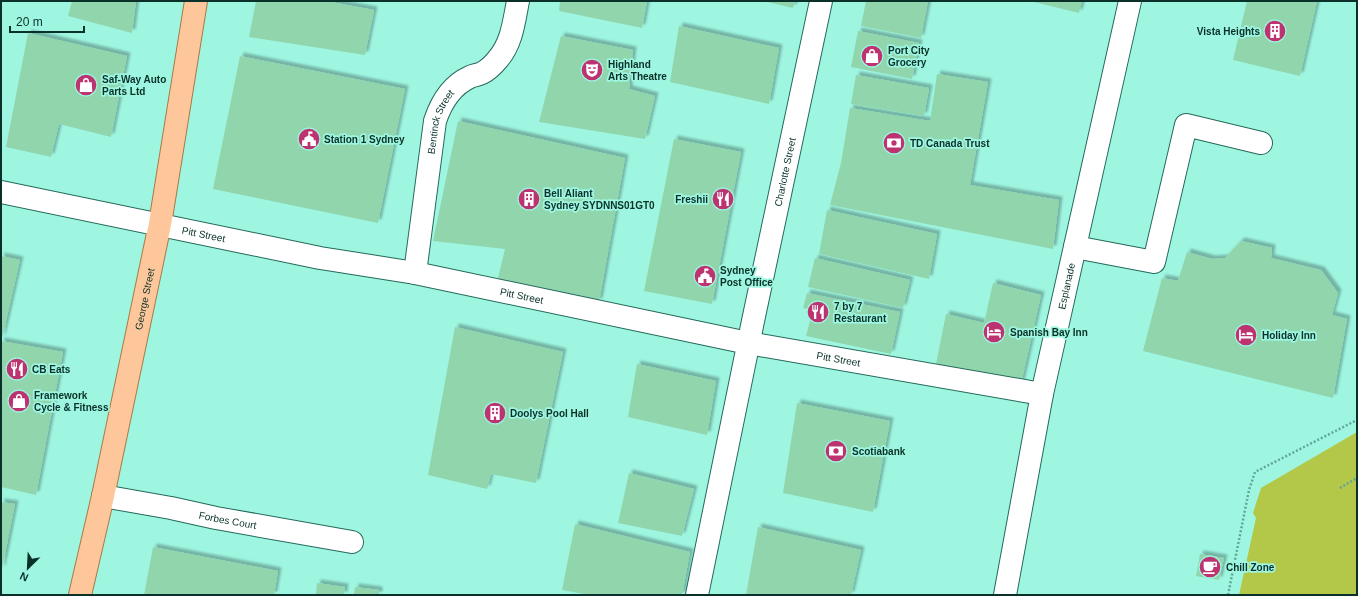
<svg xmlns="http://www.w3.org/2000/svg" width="1358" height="596" viewBox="0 0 1358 596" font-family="Arial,sans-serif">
<defs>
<filter id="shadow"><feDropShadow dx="3.5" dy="-3.5" stdDeviation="1" flood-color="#0004"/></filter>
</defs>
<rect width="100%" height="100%" fill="#9ef6e1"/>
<polygon fill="#b3c749" points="1357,432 1357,595 1239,595 1256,518 1253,513 1261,488"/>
<g fill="#91d5ad" filter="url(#shadow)">
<polygon points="72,1 136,1 132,33 68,16"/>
<polygon points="256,1 325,1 374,10 365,55 249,37"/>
<polygon points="560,1 647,1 642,28 559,11"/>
<polygon points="763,1 795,1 793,8"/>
<polygon points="866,1 928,1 921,38 861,26"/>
<polygon points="1030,1 1082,1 1079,13"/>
<polygon points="1247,1 1317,1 1300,76 1233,60"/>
<polygon points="679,26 779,48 769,104 670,82"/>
<polygon points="858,31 919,43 912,79 851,67"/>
<polygon points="28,33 127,56 111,137 59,124 51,157 6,147"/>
<polygon points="561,36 633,50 629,89 655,96 645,139 539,122"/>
<polygon points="240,56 405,89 378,223 213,189"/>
<polygon points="937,74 988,82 970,185 1059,200 1053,249 830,205 841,163 850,108 930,121"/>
<polygon points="856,75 929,88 924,116 851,104"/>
<polygon points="458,121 625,158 599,302 497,282 505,249 433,241"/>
<polygon points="674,139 741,152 712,304 644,291"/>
<polygon points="827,210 937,234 929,279 819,254"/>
<polygon points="1241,241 1272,248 1271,258 1321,270 1338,293 1332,315 1347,319 1333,398 1143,351 1162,278 1178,281 1187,252 1212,259 1225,258"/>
<polygon points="1,256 20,260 2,338 1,338"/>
<polygon points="815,258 910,280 903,308 808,287"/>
<polygon points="993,283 1041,295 1021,384 936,364 946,314 984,323"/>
<polygon points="807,293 900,312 891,354 806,336 813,310 803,308"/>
<polygon points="455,327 563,352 536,483 491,474 487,489 428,475"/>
<polygon points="1,341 63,352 36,495 1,487"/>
<polygon points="637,364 716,381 707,435 628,417"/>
<polygon points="797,403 890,421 873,512 783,493"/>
<polygon points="629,473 694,489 682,536 618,523"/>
<polygon points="1,502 15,504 2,569 1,569"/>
<polygon points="575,524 690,552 682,595 590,595 562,590"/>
<polygon points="758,527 861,550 851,595 746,595"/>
<polygon points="153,547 278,571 274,595 144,595"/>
<polygon points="1200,554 1224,558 1219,580 1196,576"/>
<polygon points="317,583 345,587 344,595 316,595"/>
<polygon points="355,587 379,590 379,595 354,595"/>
</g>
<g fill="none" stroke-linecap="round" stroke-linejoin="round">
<g stroke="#25695c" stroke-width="24">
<g id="minor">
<path id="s1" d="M1,192L320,258L415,273L748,343L1042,394"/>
<polyline points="1075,247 1154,262 1186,125 1261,143"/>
<path id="s2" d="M415,273L435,121C441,103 452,85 470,77C474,75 478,75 482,73C488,70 494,64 498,59C512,43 514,21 518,1"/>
<path id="s3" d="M103,496L171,508L216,518L352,542"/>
<path id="s4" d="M697,595L753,321L821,1"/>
<path id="s5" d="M1005,595L1042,394L1130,1"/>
</g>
</g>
<g stroke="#a87a48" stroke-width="24">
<g id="major">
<path id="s6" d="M80,595L103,496L160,224L196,1"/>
</g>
</g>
<g stroke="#62a697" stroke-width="2.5" stroke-dasharray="2 2" stroke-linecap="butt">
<polyline points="1340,488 1357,478"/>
<polyline points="1228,595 1249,490 1255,472 1357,420"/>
</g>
<use href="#minor" stroke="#fff" stroke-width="22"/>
<use href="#major" stroke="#fec79b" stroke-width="22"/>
</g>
<defs>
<g id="building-disc" transform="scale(1.15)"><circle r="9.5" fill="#bc3370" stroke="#9ef6e1"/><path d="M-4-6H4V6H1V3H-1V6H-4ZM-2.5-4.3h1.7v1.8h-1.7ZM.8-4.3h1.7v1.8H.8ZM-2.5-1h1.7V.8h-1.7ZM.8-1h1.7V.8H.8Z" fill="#fff"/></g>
<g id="shop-disc" transform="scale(1.15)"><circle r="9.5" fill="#bc3370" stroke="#9ef6e1"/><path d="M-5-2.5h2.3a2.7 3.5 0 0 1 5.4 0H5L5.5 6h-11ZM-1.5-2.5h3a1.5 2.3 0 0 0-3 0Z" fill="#fff"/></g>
<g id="theatre-disc" transform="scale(1.15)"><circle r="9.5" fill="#bc3370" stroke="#9ef6e1"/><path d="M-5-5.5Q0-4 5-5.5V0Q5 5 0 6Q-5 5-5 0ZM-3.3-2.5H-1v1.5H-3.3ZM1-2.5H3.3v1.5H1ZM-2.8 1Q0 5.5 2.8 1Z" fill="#fff"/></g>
<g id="civic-disc" transform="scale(1.15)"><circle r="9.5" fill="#bc3370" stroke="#9ef6e1"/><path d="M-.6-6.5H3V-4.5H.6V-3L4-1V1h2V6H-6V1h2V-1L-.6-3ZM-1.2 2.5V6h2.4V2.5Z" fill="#fff"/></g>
<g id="bank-disc" transform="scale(1.15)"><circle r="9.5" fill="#bc3370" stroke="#9ef6e1"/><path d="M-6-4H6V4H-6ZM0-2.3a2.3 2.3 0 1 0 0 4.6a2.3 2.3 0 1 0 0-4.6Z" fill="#fff"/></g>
<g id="restaurant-disc" transform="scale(1.15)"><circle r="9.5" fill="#bc3370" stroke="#9ef6e1"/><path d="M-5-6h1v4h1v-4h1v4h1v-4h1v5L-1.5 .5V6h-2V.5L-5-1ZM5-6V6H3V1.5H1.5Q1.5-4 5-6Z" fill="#fff"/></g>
<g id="hotel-disc" transform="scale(1.15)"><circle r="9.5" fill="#bc3370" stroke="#9ef6e1"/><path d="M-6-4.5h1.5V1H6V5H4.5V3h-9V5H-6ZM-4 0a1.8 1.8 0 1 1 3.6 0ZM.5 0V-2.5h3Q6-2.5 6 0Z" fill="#fff"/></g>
<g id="cafe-disc" transform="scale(1.15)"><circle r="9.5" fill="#bc3370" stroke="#9ef6e1"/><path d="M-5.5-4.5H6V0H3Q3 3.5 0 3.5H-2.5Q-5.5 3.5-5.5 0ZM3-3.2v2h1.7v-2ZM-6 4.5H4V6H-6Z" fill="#fff"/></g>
</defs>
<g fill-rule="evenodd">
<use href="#building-disc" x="1275" y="31"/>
<use href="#shop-disc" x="872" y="56"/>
<use href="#theatre-disc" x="592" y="70"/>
<use href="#shop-disc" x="86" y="85"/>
<use href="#civic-disc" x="309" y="139"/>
<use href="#bank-disc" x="894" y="143"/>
<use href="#building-disc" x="529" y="199"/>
<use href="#restaurant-disc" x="723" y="199"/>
<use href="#civic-disc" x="705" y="276"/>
<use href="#restaurant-disc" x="818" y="312"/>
<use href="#hotel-disc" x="994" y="332"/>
<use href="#hotel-disc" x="1246" y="335"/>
<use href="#restaurant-disc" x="17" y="369"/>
<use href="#shop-disc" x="19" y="401"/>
<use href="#building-disc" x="495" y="413"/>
<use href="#bank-disc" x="836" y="451"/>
<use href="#cafe-disc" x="1210" y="567"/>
</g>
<g text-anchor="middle" stroke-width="3.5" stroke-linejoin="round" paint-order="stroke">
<g font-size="10" font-weight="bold" fill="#093029" stroke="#9ef6e1" text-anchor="start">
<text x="1260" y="35" text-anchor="end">Vista Heights</text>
<text x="888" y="54">Port City<tspan x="888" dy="12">Grocery</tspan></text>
<text x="608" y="68">Highland<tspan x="608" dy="12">Arts Theatre</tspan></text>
<text x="102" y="83">Saf-Way Auto<tspan x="102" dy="12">Parts Ltd</tspan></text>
<text x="324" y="143">Station 1 Sydney</text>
<text x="910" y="147">TD Canada Trust</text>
<text x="544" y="197">Bell Aliant<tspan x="544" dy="12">Sydney SYDNNS01GT0</tspan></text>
<text x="708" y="203" text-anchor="end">Freshii</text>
<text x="720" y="274">Sydney<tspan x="720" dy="12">Post Office</tspan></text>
<text x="834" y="310">7 by 7<tspan x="834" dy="12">Restaurant</tspan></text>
<text x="1010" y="336">Spanish Bay Inn</text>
<text x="1262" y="339">Holiday Inn</text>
<text x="32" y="373">CB Eats</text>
<text x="34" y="399">Framework<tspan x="34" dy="12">Cycle &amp; Fitness</tspan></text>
<text x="510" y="417">Doolys Pool Hall</text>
<text x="852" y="455">Scotiabank</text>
<text x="1226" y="571">Chill Zone</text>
</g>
<g font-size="10" fill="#093029" stroke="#9ef6e1">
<text dy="4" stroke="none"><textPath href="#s2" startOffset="154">Bentinck Street</textPath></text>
<text dy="4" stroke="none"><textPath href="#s4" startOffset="432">Charlotte Street</textPath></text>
<text dy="4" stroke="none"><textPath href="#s1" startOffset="207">Pitt Street</textPath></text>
<text dy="4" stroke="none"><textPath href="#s5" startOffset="315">Esplanade</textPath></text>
<text dy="4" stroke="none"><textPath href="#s1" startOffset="531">Pitt Street</textPath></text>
<text dy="4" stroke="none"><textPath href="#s6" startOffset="303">George Street</textPath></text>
<text dy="4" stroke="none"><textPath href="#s1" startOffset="854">Pitt Street</textPath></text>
<text dy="4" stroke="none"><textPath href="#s3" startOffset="127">Forbes Court</textPath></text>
</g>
</g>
<rect width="1358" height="596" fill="none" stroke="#093029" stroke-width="4"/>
<g transform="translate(28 568) rotate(204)" stroke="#9ef6e1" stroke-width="3" paint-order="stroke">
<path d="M0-3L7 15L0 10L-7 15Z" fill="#093029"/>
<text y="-6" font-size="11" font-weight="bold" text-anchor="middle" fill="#093029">N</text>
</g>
<path d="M10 26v6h74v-6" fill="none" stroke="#093029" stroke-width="2"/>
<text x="16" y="26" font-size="12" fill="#093029" stroke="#9ef6e1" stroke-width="3" paint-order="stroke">20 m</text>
</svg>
